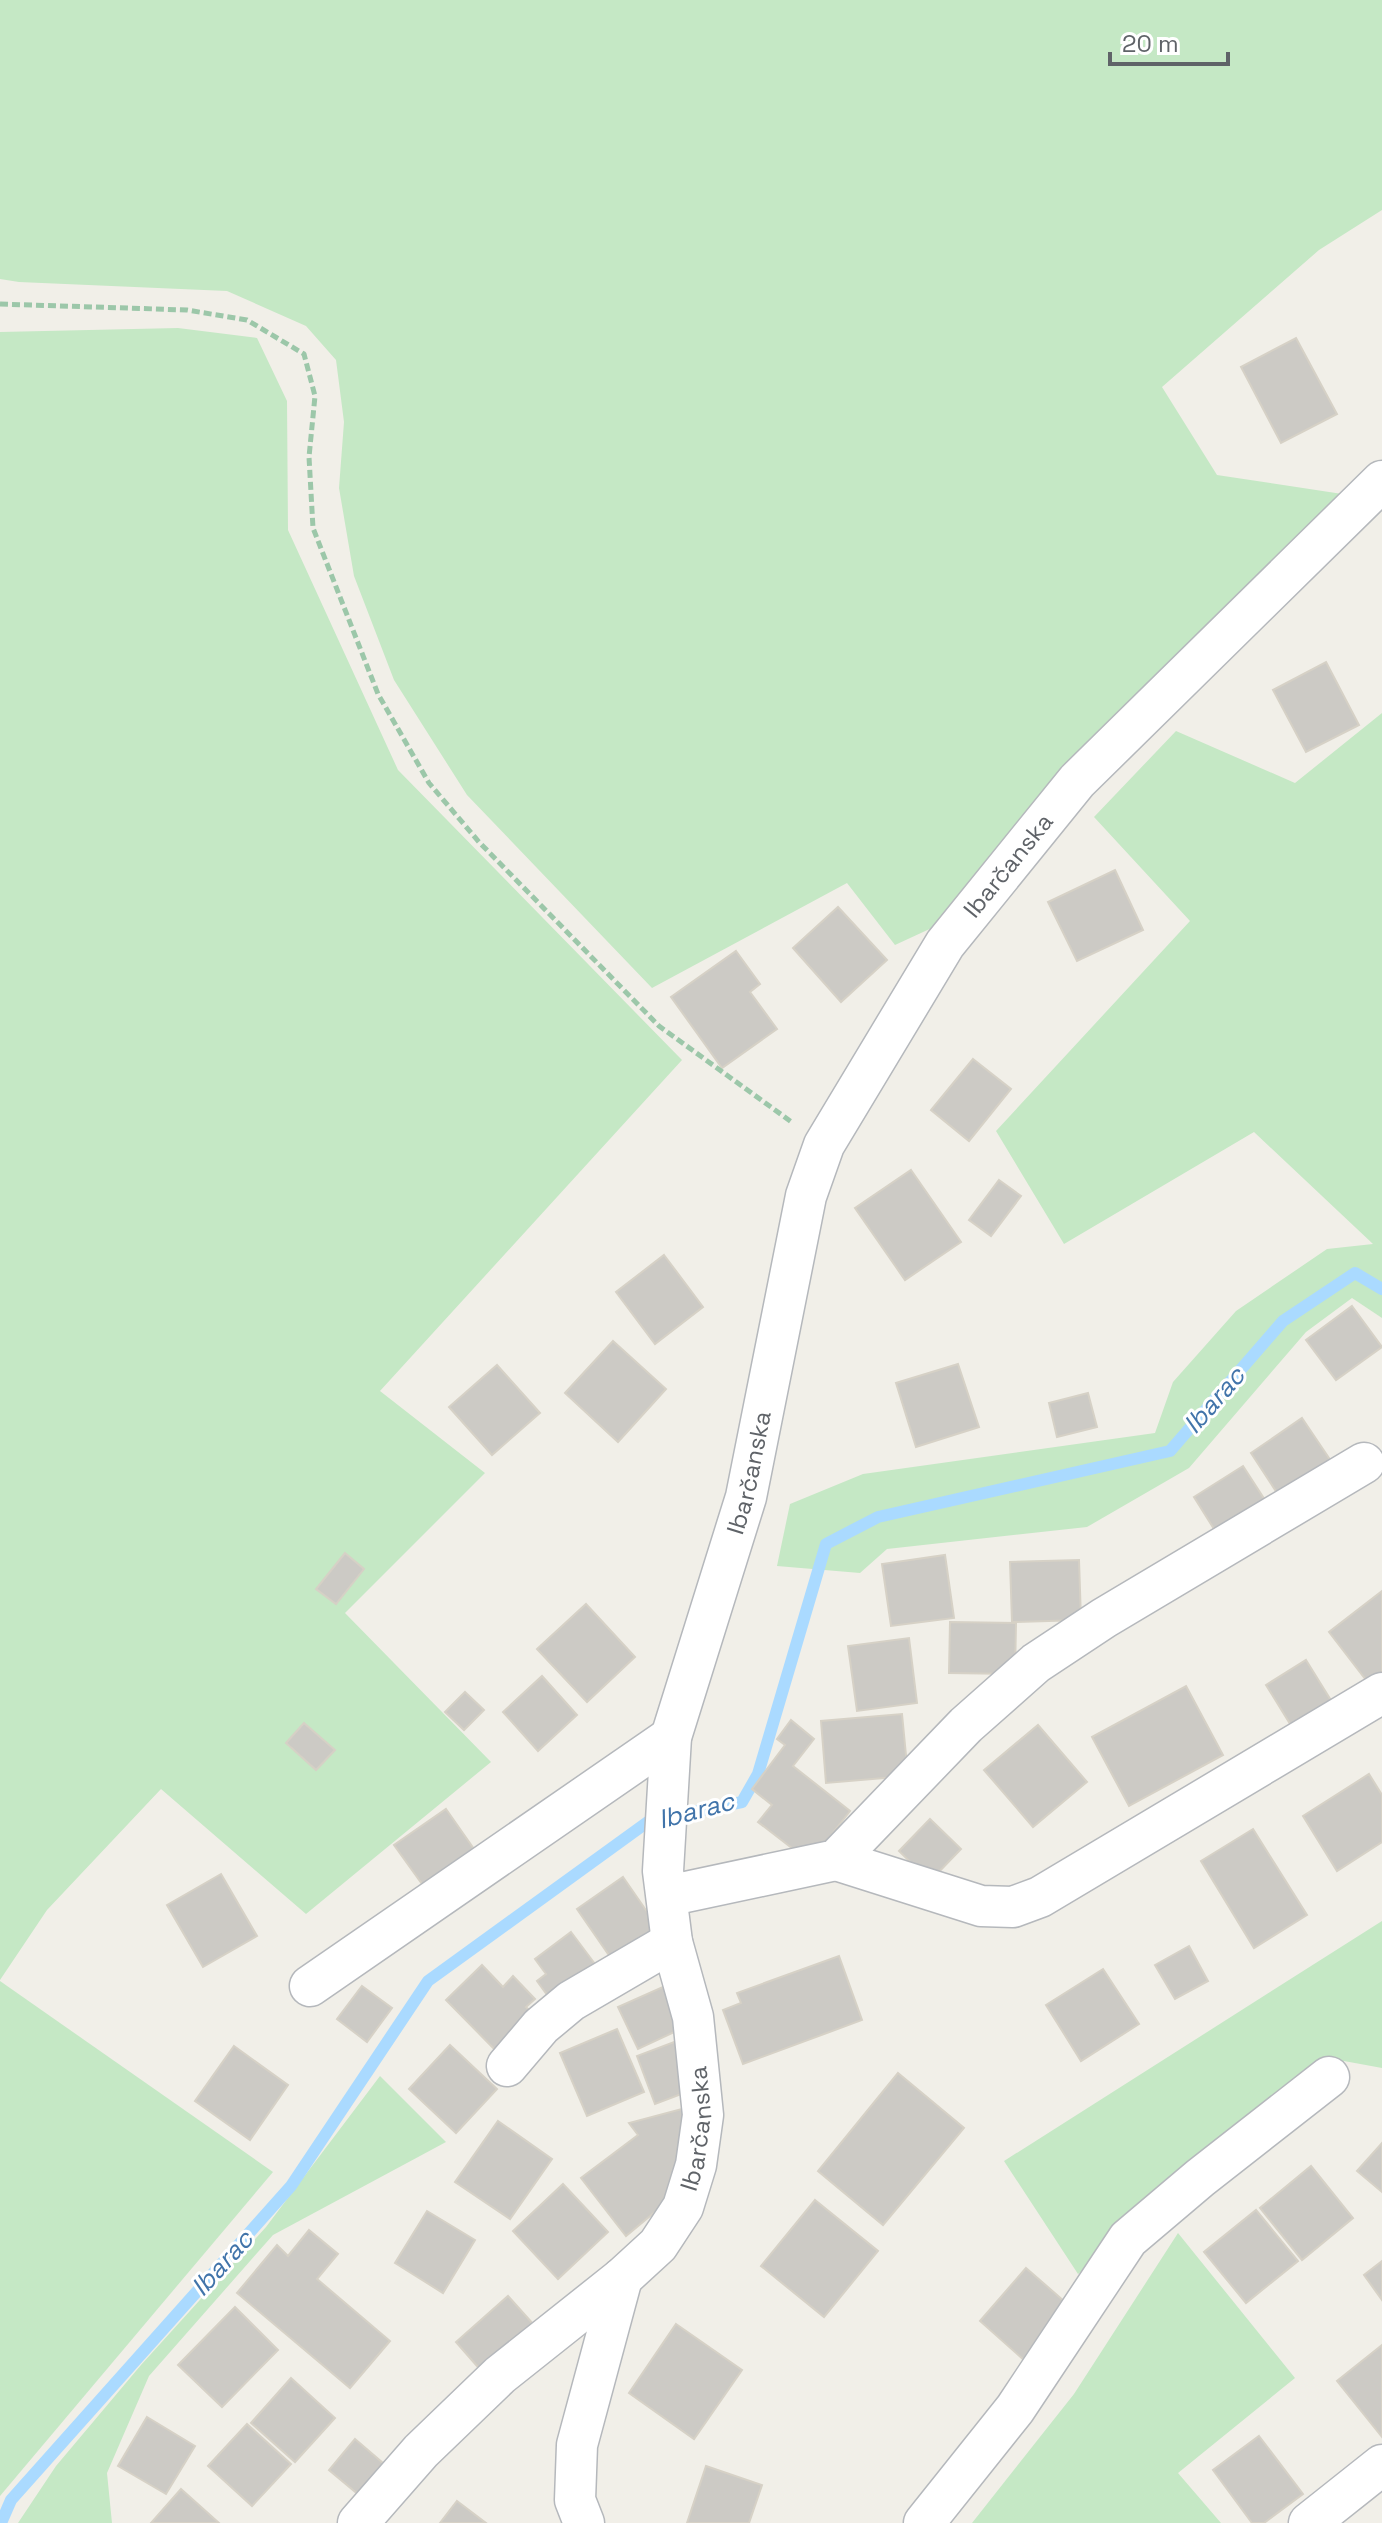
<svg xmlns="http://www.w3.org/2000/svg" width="1382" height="2523" viewBox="0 0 1382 2523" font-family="'Space Grotesk',sans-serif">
<rect width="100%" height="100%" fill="#f1efe8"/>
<!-- green -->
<g fill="#c5e8c5">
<path d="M0,0H1382V210L1319,250L1162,387L1217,475L1362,497L962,914L895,945L847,883L652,988L467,795L394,680L354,576L339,488L344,422L336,360L306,326L227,291L19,282L0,279Z"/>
<path d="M178,328L257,338L287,401L288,530L398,770L682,1060L380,1391L485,1473L345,1613L491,1762L306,1914L161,1789L47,1910L0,1980V332Z"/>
<path d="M1382,713V1318L1352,1298L1306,1332L1189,1468L1087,1527L887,1549L860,1573L777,1566L790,1504L863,1474L1155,1433L1173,1382L1236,1311L1327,1249L1373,1244L1254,1132L1064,1244L996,1131L1190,921L1094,817L1176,731L1295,783Z"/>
<path d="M1382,1921V2068L1344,2061L1078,2274L1004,2161Z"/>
<path d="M0,1981L273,2172L0,2496Z"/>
<path d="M380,2076L446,2142L273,2235L149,2376L107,2473L112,2523H18L56,2466L141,2365L266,2227Z"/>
<path d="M1178,2233L1295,2378L1178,2473L1221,2523H972L1074,2394Z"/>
</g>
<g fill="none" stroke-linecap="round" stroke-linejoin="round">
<!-- stream -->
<path stroke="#aadaff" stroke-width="12" d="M1,2523L11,2500L291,2186L428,1981L649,1821L742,1802L758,1774L826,1544L878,1517L1170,1451L1283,1321L1355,1273L1382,1289"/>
</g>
<!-- building -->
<g fill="#cccac5" stroke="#d6d1c6" stroke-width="2">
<path d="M1296,338L1337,414L1281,443L1241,367Z"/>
<path d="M1326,662L1359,725L1306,752L1273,690Z"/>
<path d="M1115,870L1143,930L1077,961L1048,902Z"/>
<path d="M838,907L887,960L841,1002L793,948Z"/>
<path d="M736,951L760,984L750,992L777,1029L722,1068L671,997Z"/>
<path d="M973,1059L1011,1089L969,1141L931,1110Z"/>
<path d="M911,1170L961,1242L905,1280L855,1208Z"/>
<path d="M999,1180L1021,1196L991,1236L969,1220Z"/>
<path d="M664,1255L703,1307L655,1344L616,1292Z"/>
<path d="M1352,1306L1382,1347L1336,1380L1306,1340Z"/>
<path d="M613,1341L666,1389L618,1442L565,1393Z"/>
<path d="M958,1364L979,1427L916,1447L896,1383Z"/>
<path d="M497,1365L540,1413L492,1455L449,1407Z"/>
<path d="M1088,1393L1097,1427L1057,1437L1049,1403Z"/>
<path d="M1302,1418L1335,1467L1283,1502L1251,1453Z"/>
<path d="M1243,1466L1274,1514L1224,1545L1194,1497Z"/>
<path d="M345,1553L364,1569L336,1604L316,1589Z"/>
<path d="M945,1555L954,1618L891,1626L882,1564Z"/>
<path d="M1079,1560L1081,1620L1012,1622L1010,1562Z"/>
<path d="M1382,1591V1682L1373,1689L1329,1632Z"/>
<path d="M586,1604L635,1657L587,1702L537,1649Z"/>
<path d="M950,1622L1016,1623L1015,1674L949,1673Z"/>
<path d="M909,1638L917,1703L857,1711L848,1646Z"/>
<path d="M1306,1660L1332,1702L1292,1727L1266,1685Z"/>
<path d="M542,1676L577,1715L538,1751L503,1712Z"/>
<path d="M1186,1686L1223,1755L1129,1806L1092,1737Z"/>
<path d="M465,1692L484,1710L464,1730L445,1712Z"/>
<path d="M902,1714L908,1776L826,1783L821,1721Z"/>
<path d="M791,1720L814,1739L793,1766L850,1811L810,1862L758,1822L772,1805L752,1789L785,1745L777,1739Z"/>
<path d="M304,1723L335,1750L316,1770L286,1743Z"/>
<path d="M1038,1725L1087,1782L1033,1827L984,1770Z"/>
<path d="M1369,1774L1382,1795V1842L1337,1871L1303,1816Z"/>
<path d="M446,1809L481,1859L430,1895L394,1845Z"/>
<path d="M930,1819L961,1849L930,1881L899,1851Z"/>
<path d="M1253,1829L1307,1915L1254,1948L1201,1861Z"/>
<path d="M221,1874L257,1936L203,1967L167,1905Z"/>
<path d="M623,1877L659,1929L613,1961L577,1909Z"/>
<path d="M571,1932L604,1976L558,2010L537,1981L546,1974L535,1959Z"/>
<path d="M1189,1946L1208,1981L1175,1999L1155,1965Z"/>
<path d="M839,1956L862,2020L743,2064L723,2010L741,2003L737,1993Z"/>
<path d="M482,1965L503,1987L513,1976L535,1999L526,2007L542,2023L504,2059L446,2000Z"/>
<path d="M1103,1969L1139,2024L1081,2061L1046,2005Z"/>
<path d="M362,1986L392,2008L367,2042L337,2019Z"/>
<path d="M665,1986L685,2027L638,2049L618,2007Z"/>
<path d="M617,2029L644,2092L587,2116L560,2053Z"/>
<path d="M682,2039L700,2087L655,2104L637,2056Z"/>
<path d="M450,2045L497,2089L456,2133L409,2089Z"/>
<path d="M234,2046L288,2085L250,2140L195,2101Z"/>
<path d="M898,2073L964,2128L883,2225L818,2171Z"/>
<path d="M693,2106L691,2182L626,2236L581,2178L638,2135L629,2123Z"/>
<path d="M498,2121L552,2159L510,2219L455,2182Z"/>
<path d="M1382,2143V2192L1357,2171Z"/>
<path d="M1311,2166L1353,2218L1302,2260L1260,2208Z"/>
<path d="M563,2184L608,2232L558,2279L513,2231Z"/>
<path d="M815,2200L878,2251L824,2317L761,2266Z"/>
<path d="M1256,2210L1298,2261L1246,2303L1204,2252Z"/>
<path d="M427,2211L475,2240L443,2293L395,2263Z"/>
<path d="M309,2230L338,2254L317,2279L390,2341L350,2388L237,2293L277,2245L288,2256Z"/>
<path d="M1382,2261V2300L1364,2275Z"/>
<path d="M1026,2268L1072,2308L1025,2361L980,2321Z"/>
<path d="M508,2296L543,2335L491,2382L456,2342Z"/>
<path d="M235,2307L278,2350L222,2407L178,2365Z"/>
<path d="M676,2324L742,2370L694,2439L629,2393Z"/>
<path d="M1382,2345V2437L1337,2381Z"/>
<path d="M291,2378L335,2418L295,2462L251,2423Z"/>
<path d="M147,2417L195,2446L166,2494L118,2466Z"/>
<path d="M247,2424L291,2464L252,2506L208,2466Z"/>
<path d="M1259,2436L1303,2494L1264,2523H1252L1213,2470Z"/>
<path d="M355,2439L384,2464L359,2495L329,2470Z"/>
<path d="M706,2466L762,2485L749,2523H687Z"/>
<path d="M181,2489L219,2523H151Z"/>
<path d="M457,2501L486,2523H440Z"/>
</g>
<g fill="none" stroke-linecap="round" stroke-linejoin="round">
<!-- minor casing -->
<g stroke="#b5b8bc" stroke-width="43">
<g id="minor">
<path d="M836,1860L981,1906L1013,1907L1040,1897L1382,1693"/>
<path d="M667,1896L836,1860L966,1725L1036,1663L1104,1618L1364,1463"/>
<path d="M310,1986L671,1737"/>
<path d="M507,2066L541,2026L571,2001L672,1942"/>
<path id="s1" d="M358,2523L421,2451L500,2375L622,2278L658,2245L683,2207L696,2165L703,2115L693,2017L672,1942L663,1871L671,1737L746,1497L806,1196L824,1145L945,944L1077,781L1382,481"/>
<path d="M584,2523L575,2500L577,2445L622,2278"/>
<path d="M924,2523L1015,2409L1128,2239L1200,2178L1329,2077"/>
<path d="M1309,2523L1382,2465"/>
</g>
</g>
<!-- path -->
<path stroke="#9cc7a9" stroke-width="5" stroke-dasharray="8 4" stroke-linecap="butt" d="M0,304L187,310L247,320L304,354L315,396L309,457L313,528L378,694L429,783L479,842L659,1026L793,1123"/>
<!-- minor -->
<use href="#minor" stroke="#fff" stroke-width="40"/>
</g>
<g text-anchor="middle" stroke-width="6" stroke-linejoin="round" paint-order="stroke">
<!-- street labels -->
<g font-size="24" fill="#5f6368" stroke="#fff">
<text dy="8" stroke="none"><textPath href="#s1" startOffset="1880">Ibarčanska</textPath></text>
<text dy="8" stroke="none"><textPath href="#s1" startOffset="1208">Ibarčanska</textPath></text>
<text dy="8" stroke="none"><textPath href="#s1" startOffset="536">Ibarčanska</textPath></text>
</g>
<!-- water labels -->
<g font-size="26" font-style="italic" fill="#4174aa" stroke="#fff">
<text transform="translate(1214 1400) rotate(-49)" y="9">Ibarac</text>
<text transform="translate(696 1810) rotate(-15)" y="9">Ibarac</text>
<text transform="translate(222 2263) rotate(-48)" y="9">Ibarac</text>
</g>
</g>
<!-- scale -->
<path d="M1110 52v12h118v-12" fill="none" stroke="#5f6368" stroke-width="4"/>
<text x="1122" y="52" font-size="24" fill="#5f6368" stroke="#ffffff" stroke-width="6" paint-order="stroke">20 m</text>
</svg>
